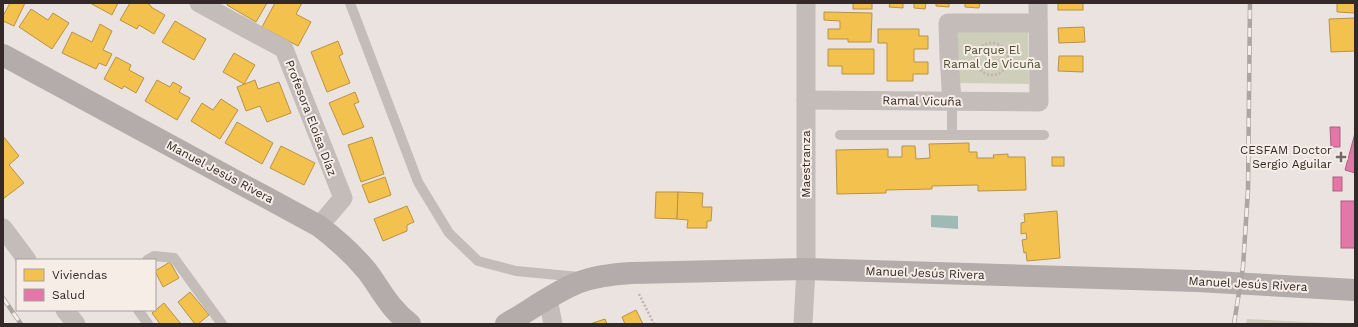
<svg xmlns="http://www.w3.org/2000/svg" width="1358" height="327" viewBox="0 0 1358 327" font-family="'Work Sans',sans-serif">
<rect width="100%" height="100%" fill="#eae3e0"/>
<!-- green -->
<g fill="#cecebb">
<path d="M958,29L1028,31L1029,84L956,83Z"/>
<path d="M1247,319L1349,324H1246Z"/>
</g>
<!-- water -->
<path fill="#9ebab5" d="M931,215L958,216V229L931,227Z"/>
<!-- homes -->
<g fill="#f2c14e" stroke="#b99343">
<path d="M10,3H25L14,26L3,21V16Z"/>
<path d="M90,3H118L112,15Z"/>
<path d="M130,3H147L151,6V7L165,15L154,34L139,25L137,29L120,20Z"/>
<path d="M228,3H267L256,22L227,5Z"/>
<path d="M275,3H302L296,14L311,22L298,46L262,27Z"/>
<rect x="853" y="3" width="19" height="6"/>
<path d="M890,3H903V8L889,7Z"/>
<path d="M914,3H926L925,9L914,8Z"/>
<path d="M936,3H949V7L936,6Z"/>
<path d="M965,3H980L979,8L965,7Z"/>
<rect x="1058" y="3" width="25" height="7"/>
<path d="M1337,3H1355V13L1337,12Z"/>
<path d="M31,9L48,20L53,13L69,23L52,49L19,27Z"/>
<path d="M824,12L872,13L871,42H848V39H828V29H840V21L824,20Z"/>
<path d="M1355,18V51L1331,52L1329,19Z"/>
<path d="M175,21L206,39L194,60L162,42Z"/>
<path d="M100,24L112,31L103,50L112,54L106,66L99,63L96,69L62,53L72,32L92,42Z"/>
<path d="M1084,27L1085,42L1059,43L1058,28Z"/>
<path d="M878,29H919V36H928V49H914V62H928V74H913V81H887V43H878Z"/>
<path d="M338,41L343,54L339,56L350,83L327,92L311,52Z"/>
<path d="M828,49H874V74H842V66H828Z"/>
<path d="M234,53L255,65L244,84L223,72Z"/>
<path d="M1059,56H1083V72L1058,71Z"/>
<path d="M116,57L131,65L129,70L144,78L136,93L124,86L122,89L104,79Z"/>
<path d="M157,80L170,87L173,82L182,87L179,92L190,98L177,120L145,101Z"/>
<path d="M255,80L258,89L279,82L291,113L267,122L260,106L246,111L237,87Z"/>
<path d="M355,92L359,102L354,104L364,127L343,135L329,103Z"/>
<path d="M221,99L238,110L220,139L191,121L202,103L213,110Z"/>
<path d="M237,122L273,143L262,164L225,143Z"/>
<path d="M3,136L19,156L9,165L24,183L3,199Z"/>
<path d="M372,137L384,174L361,182L348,145Z"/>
<path d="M969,143V152H977V158H994L993,155L1008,154V157H1025L1026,190L978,191V185L932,186V189L886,190V193L837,194L836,150L888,149V157H902V146H915L916,159L930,158L929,144Z"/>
<path d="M281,146L315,163L304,185L270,168Z"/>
<rect x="1052" y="157" width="12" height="9"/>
<path d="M385,177L391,195L369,203L362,185Z"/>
<path d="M656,192H678L677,219L655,218Z"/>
<path d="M678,192L703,193L702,207H712L711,221H707V228H687L688,220L677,219Z"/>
<path d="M407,206L414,222L407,225V231L383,241L374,219Z"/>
<path d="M1057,211L1060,258L1027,261L1026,252L1024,253L1022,240L1027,239L1026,233L1021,234V223L1025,222L1024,214Z"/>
<path d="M170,262L179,278L163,287L155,271Z"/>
<path d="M190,292L209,315L198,324H195L178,302Z"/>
<path d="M164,303L181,324H160L152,313Z"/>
<path d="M636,310L643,324H625L622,317Z"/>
<path d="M605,319L607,324H590Z"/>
</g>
<!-- health -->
<g fill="#e377a8" stroke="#ae6082">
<path d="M1330,127H1340V147H1331Z"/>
<path d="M1355,133V173L1345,170Z"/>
<rect x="1333" y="177" width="9" height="14"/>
<rect x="1341" y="201" width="14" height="47"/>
</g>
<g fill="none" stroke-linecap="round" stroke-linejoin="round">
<!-- path -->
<g stroke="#bcb4b1" stroke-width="2.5" stroke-dasharray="2 2" stroke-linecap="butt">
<circle cx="992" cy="59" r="16"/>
<path d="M1006,52L1019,54"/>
<path d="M639,294L654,324"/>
</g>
<!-- service -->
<g stroke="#c3bcb9" stroke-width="10">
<path d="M350,3L418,182L449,233L478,261L516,271L579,277"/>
<path d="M840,135H1044"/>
<path d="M952,135V101"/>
<path d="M147,260L154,256L174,258L222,324"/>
<path d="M138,310L148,324"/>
</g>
<!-- minor -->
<g stroke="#c3bcb9" stroke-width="19">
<path d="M199,3L284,49L343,198L319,226"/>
<path d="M806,100L1039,102L1038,3"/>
<path d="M952,101L949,57L948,23H1038"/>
<path d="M3,228L27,260"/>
<path d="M548,299L553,324"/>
<path d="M65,310L76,324"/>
<path d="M803,324L806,269V3"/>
</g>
<!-- secondary -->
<g stroke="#b4acaa" stroke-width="22">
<path d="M3,55L319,226C336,239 353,254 367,271C382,291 389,308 410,324"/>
<path d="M506,324C529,311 553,293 577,283C595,276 613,274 632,273L806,269L1197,281L1355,290"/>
</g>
<!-- rail casing -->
<g stroke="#aba5a3" stroke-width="4.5">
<g id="rail">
<path d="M3,298L21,324"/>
<path d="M1234,324L1243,267L1248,190L1250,3"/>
</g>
</g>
<!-- rail -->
<use href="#rail" stroke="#f7ede7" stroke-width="3" stroke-dasharray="9" stroke-linecap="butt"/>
</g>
<!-- markers -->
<path fill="#736a68" stroke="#f7ede7" stroke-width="1.5" d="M1339 151h4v4h4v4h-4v4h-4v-4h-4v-4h4z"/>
<g text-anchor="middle" stroke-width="4" stroke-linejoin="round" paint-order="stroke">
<!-- park labels -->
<g font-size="12" fill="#494e2f" stroke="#f7ede7">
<text x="992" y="54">Parque El<tspan x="992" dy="14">Ramal de Vicuña</tspan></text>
</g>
<!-- street labels -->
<g font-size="12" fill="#332928" stroke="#f7ede7">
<text transform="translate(922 101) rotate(1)" y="4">Ramal Vicuña</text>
<text transform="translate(311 118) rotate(69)" y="4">Profesora Eloísa Díaz</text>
<text transform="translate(806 164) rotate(-90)" y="4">Maestranza</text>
<text transform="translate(220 172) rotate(28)" y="4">Manuel Jesús Rivera</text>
<text transform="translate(925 273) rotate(2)" y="4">Manuel Jesús Rivera</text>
<text transform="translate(1248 284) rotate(3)" y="4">Manuel Jesús Rivera</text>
</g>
<!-- poi labels -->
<g font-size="12" fill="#332928" stroke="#f7ede7" text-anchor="end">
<text x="1332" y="154">CESFAM Doctor<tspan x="1332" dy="14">Sergio Aguilar</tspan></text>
</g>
</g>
<!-- border -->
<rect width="1358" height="327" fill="none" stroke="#332928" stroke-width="8"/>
<!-- legend -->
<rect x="16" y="259" width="140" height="52" fill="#f7ede7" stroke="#a99f9b"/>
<rect x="24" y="269" width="20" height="12" fill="#f2c14e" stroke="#a99f9b"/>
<text x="52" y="279" font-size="12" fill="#332928">Viviendas</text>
<rect x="24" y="289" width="20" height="12" fill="#e377a8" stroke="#a99f9b"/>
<text x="52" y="299" font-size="12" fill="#332928">Salud</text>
</svg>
